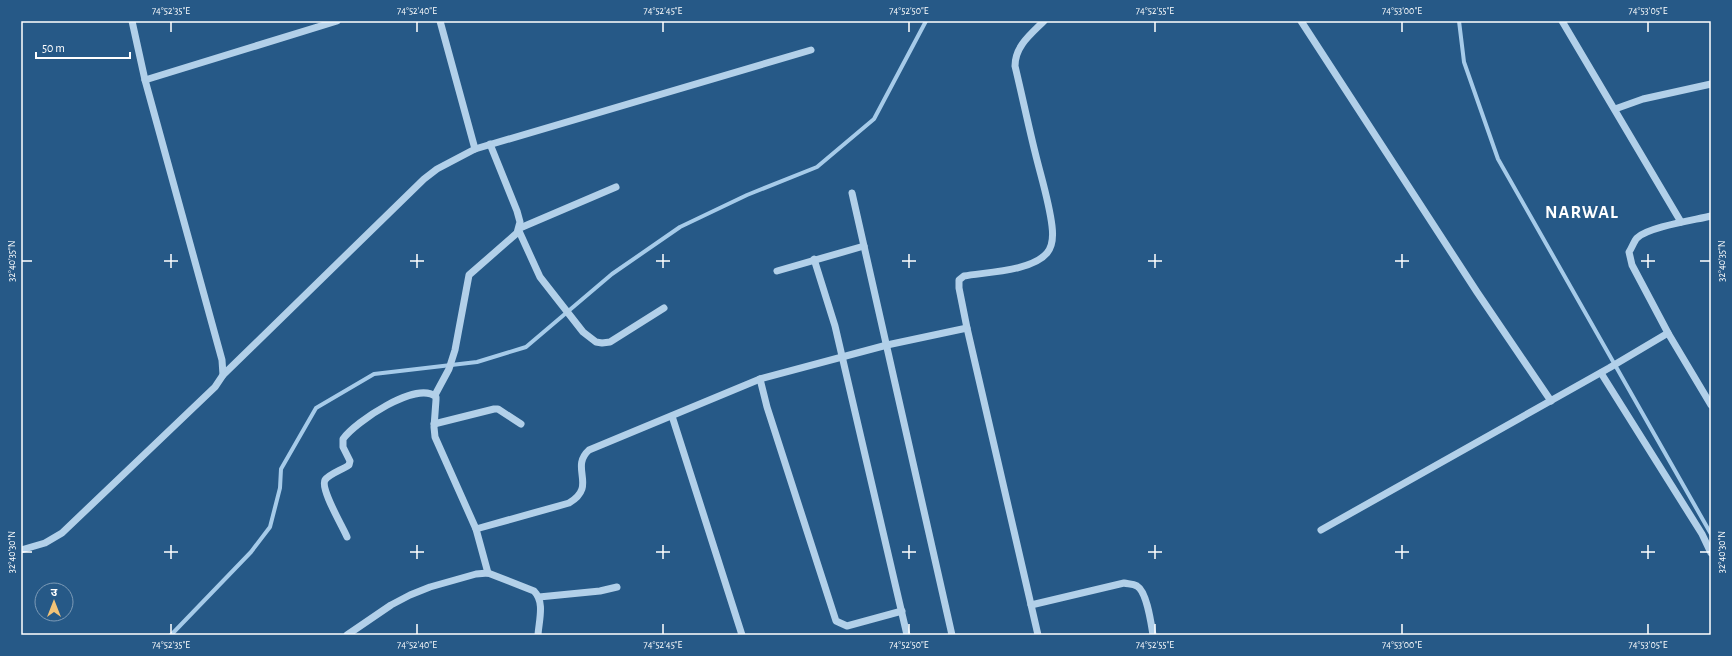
<svg xmlns="http://www.w3.org/2000/svg" width="1732" height="656" viewBox="0 0 1732 656" font-family="'Alegreya Sans','Noto Sans Devanagari',sans-serif">
<rect width="100%" height="100%" fill="#265987"/>
<g fill="none" stroke-linecap="round" stroke-linejoin="round">
<!-- stream -->
<g stroke="#a6cbe9" stroke-width="4">
<path d="M1459,21L1464,62L1498,159L1711,534"/>
<path d="M171,635L251,552L270,527L280,488L281,469L316,408L374,374L477,362L526,347L612,274L680,227L747,195L817,167L874,119L926,21"/>
</g>
<!-- minor -->
<g stroke="#b2d0e9" stroke-width="7">
<path d="M440,21L475,149"/>
<path d="M1301,21L1477,292L1551,401"/>
<path d="M1562,21L1681,222"/>
<path d="M145,80L337,21"/>
<path d="M1615,109L1643,99L1711,84"/>
<path d="M852,193L952,635"/>
<path d="M1711,216C1695,220 1648,227 1637,238C1634,241 1632,248 1629,252L1632,265L1668,333L1711,405"/>
<path d="M520,228L616,187"/>
<path d="M519,231L540,277L583,332L596,342L602,343L610,342L664,308"/>
<path d="M814,259L835,326L907,635"/>
<path d="M777,271L864,246"/>
<path d="M1601,373L1702,534L1711,553"/>
<path d="M223,375L424,179L437,169L475,149L811,50"/>
<path d="M760,379L767,407L836,621L847,626L902,611"/>
<path d="M435,395L449,369L455,350L469,275L517,233L520,222L517,211L490,144"/>
<path d="M672,416L742,635"/>
<path d="M434,424L494,409H498L521,424"/>
<path d="M476,529L569,503C598,486 569,468 589,450L760,379L887,345L967,328"/>
<path d="M1321,530L1609,368L1668,333"/>
<path d="M347,537C343,527 320,489 325,480C329,474 342,470 349,465L350,461L343,447V439C355,422 417,380 436,397V400L434,427L435,437L476,529L488,573"/>
<path d="M21,550L45,543L62,533L215,387L223,375L222,360L145,80L132,21"/>
<path d="M539,597L600,591L617,587"/>
<path d="M1031,605L1124,583C1128,584 1133,584 1137,586C1147,592 1151,623 1153,635"/>
<path d="M347,635L391,605L410,595L430,587L476,574L488,573L534,591C545,602 539,620 538,635"/>
<path d="M1038,635L967,328L959,288V280L964,276C987,272 1032,271 1047,253C1053,246 1053,234 1052,226C1049,201 1041,177 1035,152C1028,124 1022,95 1015,66C1015,46 1031,34 1044,21"/>
</g>
</g>
<!-- ticks -->
<path fill="none" stroke="#fff" stroke-width="1.5" d="M171,22V32M417,22V32M663,22V32M909,22V32M1155,22V32M1402,22V32M1648,22V32M171,254V268M417,254V268M663,254V268M909,254V268M1155,254V268M1402,254V268M1648,254V268M22,261H32M164,261H178M410,261H424M656,261H670M902,261H916M1148,261H1162M1395,261H1409M1641,261H1655M1700,261H1710M171,545V559M417,545V559M663,545V559M909,545V559M1155,545V559M1402,545V559M1648,545V559M22,552H32M164,552H178M410,552H424M656,552H670M902,552H916M1148,552H1162M1395,552H1409M1641,552H1655M1700,552H1710M171,624V634M417,624V634M663,624V634M909,624V634M1155,624V634M1402,624V634M1648,624V634"/>
<g text-anchor="middle" stroke-width="3" stroke-linejoin="round" paint-order="stroke">
<!-- district labels -->
<g font-size="18" font-weight="bold" letter-spacing="1" fill="#fff" stroke="#265987">
<text x="1582" y="218">NARWAL</text>
</g>
</g>
<!-- border -->
<rect width="1732" height="656" fill="none" stroke="#265987" stroke-width="44"/>
<!-- north arrow -->
<g transform="translate(54 602)"><circle r="19" fill="#265987" stroke="#7d9bb7"/>
<path d="M0-3L7 15L0 10L-7 15Z" fill="#f2c377"/>
<text y="-6" font-size="11" font-weight="bold" text-anchor="middle" fill="#ffffff">उ</text>
</g>
<!-- scale -->
<path d="M36 52v6h94v-6" fill="none" stroke="#ffffff" stroke-width="2"/>
<text x="42" y="52" font-size="12" fill="#ffffff" stroke="#265987" stroke-width="3" paint-order="stroke">50 m</text>
<rect x="22" y="22" width="1688" height="612" fill="none" stroke="#fff" stroke-width="1.5"/>
<g font-size="10" text-anchor="middle" fill="#fff">
<text x="171" y="14">74°52'35"E</text>
<text x="417" y="14">74°52'40"E</text>
<text x="663" y="14">74°52'45"E</text>
<text x="909" y="14">74°52'50"E</text>
<text x="1155" y="14">74°52'55"E</text>
<text x="1402" y="14">74°53'00"E</text>
<text x="1648" y="14">74°53'05"E</text>
<text transform="translate(11 261) rotate(-90)" y="4">32°40'35"N</text>
<text transform="translate(1721 261) rotate(-90)" y="4">32°40'35"N</text>
<text transform="translate(11 552) rotate(-90)" y="4">32°40'30"N</text>
<text transform="translate(1721 552) rotate(-90)" y="4">32°40'30"N</text>
<text x="171" y="648">74°52'35"E</text>
<text x="417" y="648">74°52'40"E</text>
<text x="663" y="648">74°52'45"E</text>
<text x="909" y="648">74°52'50"E</text>
<text x="1155" y="648">74°52'55"E</text>
<text x="1402" y="648">74°53'00"E</text>
<text x="1648" y="648">74°53'05"E</text>
</g>
</svg>
